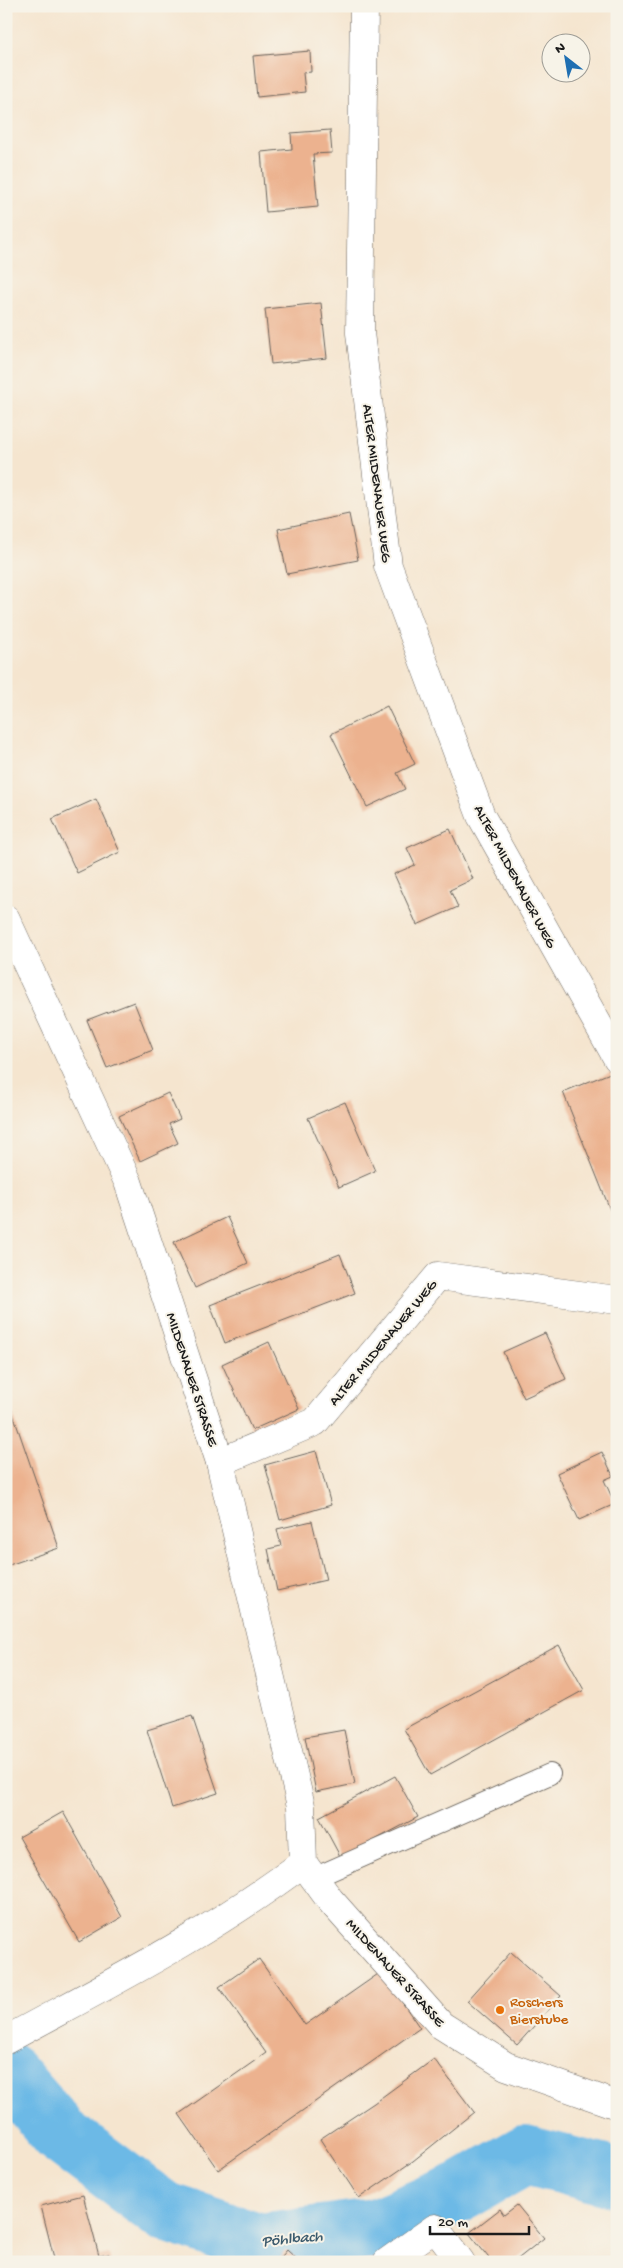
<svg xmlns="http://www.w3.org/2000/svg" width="623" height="2268" viewBox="0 0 623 2268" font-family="'Gochi Hand',sans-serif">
<rect width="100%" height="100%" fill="#f7f3e8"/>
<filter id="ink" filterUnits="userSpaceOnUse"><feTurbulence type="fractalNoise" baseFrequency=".02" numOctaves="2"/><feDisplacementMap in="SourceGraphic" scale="10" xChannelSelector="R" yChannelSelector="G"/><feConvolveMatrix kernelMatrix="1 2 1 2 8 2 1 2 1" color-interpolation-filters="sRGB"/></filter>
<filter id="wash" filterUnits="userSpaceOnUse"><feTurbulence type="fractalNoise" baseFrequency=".0096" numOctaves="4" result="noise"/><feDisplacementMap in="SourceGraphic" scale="20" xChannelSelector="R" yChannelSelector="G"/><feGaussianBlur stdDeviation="1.12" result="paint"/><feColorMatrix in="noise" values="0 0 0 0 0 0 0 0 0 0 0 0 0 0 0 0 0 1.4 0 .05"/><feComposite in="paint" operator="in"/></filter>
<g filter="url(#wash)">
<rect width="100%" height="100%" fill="#f5e5cf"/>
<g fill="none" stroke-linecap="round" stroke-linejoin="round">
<!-- river -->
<path stroke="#6cb9e6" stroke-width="60" d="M6,2071L60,2134L163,2211L260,2243L375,2228L462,2191L525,2155L617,2178"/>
</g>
<g id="blocks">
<!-- building -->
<g fill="#ecb28f">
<path d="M310,51L311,72L303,73L305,92L257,97L253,56Z"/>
<path d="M330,130L332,153L313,154L318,207L266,212L261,152L292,149L291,133Z"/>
<path d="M321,303L327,358L271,364L265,309Z"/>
<path d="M349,514L358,560L287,574L278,529Z"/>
<path d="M387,706L415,764L397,773L405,789L367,807L331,734Z"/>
<path d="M96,799L120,852L77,873L52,819Z"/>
<path d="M450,829L473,879L450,890L458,907L417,925L394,874L415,865L407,848Z"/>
<path d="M134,1002L153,1050L107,1068L87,1020Z"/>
<path d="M615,1071L617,1074V1227L563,1092Z"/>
<path d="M168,1093L180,1119L169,1124L178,1143L140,1161L119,1116Z"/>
<path d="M345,1102L375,1171L339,1187L308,1118Z"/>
<path d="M227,1217L248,1263L195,1288L174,1242Z"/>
<path d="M340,1254L355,1293L225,1343L210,1305Z"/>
<path d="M545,1333L566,1379L524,1398L503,1352Z"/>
<path d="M269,1342L299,1409L252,1430L222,1364Z"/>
<path d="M6,1394L59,1548L6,1566Z"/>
<path d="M316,1451L331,1505L280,1520L265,1465Z"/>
<path d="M602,1452L613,1476L604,1480L615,1504L579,1520L557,1473Z"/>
<path d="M312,1521L326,1580L277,1591L268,1549L281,1546L277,1529Z"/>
<path d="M559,1645L584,1690L430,1775L404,1729Z"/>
<path d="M192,1716L218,1793L172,1808L147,1730Z"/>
<path d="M344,1730L355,1784L316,1792L305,1737Z"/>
<path d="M395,1776L418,1817L341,1858L319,1817Z"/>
<path d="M63,1812L122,1917L79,1942L19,1837Z"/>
<path d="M511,1952L561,1996L517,2045L467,2001Z"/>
<path d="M259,1959L305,2025L381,1972L420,2028L218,2170L179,2114L266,2053L219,1987Z"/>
<path d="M434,2059L474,2112L413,2161L359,2198L320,2139L374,2103Z"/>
<path d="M83,2195L99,2256L109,2254L111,2262H55L41,2206Z"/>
<path d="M517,2205L544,2238L514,2262H492L469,2233L500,2209L504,2215Z"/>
<path d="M287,2250L300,2262H277Z"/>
</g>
</g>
</g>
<g filter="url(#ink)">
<use href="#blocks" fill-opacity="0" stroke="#68625b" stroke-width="1"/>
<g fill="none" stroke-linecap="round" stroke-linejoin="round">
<!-- service casing -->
<g stroke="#68625b" stroke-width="22">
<path id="service" d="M314,1878L550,1774"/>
</g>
<!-- minor casing -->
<g stroke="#68625b" stroke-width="29">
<g id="minor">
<path d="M364,6L360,333L388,566L481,816L617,1058"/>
<path d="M6,919L128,1182L220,1462L301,1806L303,1863L330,1900L441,2025L506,2066L617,2105"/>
<path d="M220,1462L315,1422L438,1276L617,1300"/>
<path d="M6,2040C107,1985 211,1933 303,1863"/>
<path d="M387,2262L435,2228L461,2262"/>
</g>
</g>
<!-- service -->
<use href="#service" stroke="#fff" stroke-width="20"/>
<!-- minor -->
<use href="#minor" stroke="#fff" stroke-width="28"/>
</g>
</g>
<!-- markers -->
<circle fill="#e8710a" stroke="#f7f3e8" stroke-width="2" cx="500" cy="2010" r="5"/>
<g text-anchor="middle" stroke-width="4" stroke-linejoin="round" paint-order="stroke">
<!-- street labels -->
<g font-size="15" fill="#1c1c1c" stroke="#f7f3e8">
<text transform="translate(378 483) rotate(83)" y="5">ALTER MILDENAUER WEG</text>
<text transform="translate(516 876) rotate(62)" y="5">ALTER MILDENAUER WEG</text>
<text transform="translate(382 1342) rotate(-50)" y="5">ALTER MILDENAUER WEG</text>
<text transform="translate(193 1379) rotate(72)" y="5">MILDENAUER STRASSE</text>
<text transform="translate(396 1972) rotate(48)" y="5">MILDENAUER STRASSE</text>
</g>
<!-- food labels -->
<g font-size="15" fill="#c56008" stroke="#f7f3e8" text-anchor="start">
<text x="510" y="2006">Roschers<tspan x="510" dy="17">Bierstube</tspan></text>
</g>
<!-- water labels -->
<g font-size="16" font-style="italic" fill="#3c5b6d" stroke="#f7f3e8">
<text transform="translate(292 2237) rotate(-5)" y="6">Pöhlbach</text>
</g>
</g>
<!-- margin -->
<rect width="623" height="2268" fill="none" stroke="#f7f3e8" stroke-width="25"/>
<!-- north arrow -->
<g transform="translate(566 58) rotate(329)"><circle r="24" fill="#f7f3e8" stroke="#9f9d96"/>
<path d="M0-4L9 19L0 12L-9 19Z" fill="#1f6fb2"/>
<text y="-8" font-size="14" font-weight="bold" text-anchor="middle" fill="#1c1c1c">N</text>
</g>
<!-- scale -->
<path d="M430 2226v8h99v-8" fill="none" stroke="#1c1c1c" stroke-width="2.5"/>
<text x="438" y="2226" font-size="15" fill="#1c1c1c" stroke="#f7f3e8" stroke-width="4" paint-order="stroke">20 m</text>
</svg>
